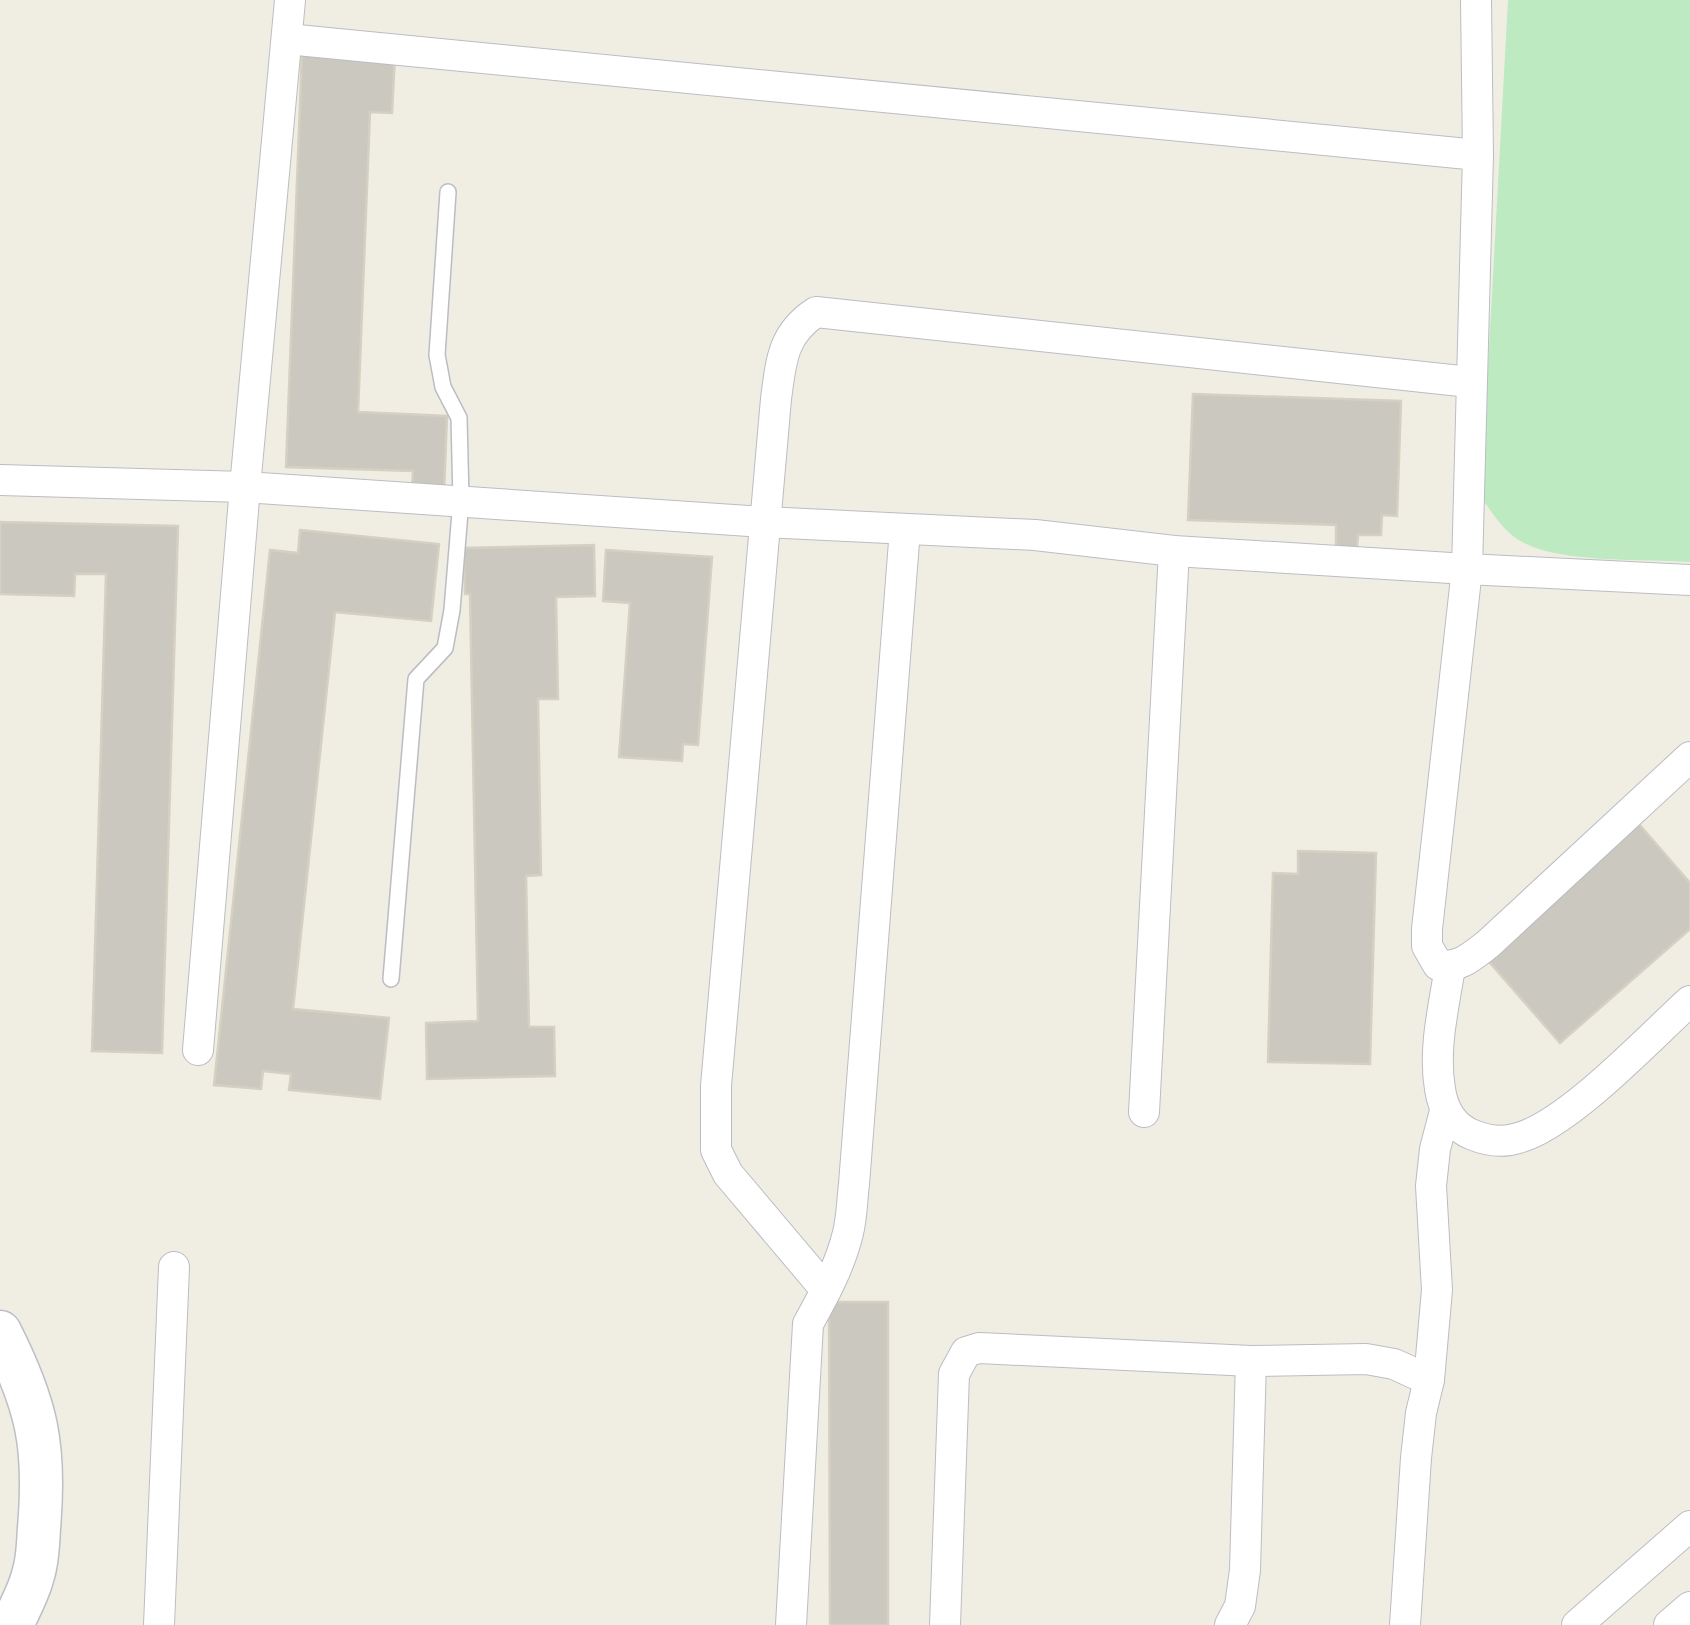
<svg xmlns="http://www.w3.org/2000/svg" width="1690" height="1625" viewBox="0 0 1690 1625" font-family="Arial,sans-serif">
<rect width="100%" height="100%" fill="#f0eee3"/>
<!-- green -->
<path fill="#bdeac1" d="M1508,0H1690V562C1644,559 1563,563 1524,543C1505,534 1493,514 1481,497Z"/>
<!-- building -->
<g fill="#cbc8c0" stroke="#d5d0c1" stroke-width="2.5">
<path d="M302,52L395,55L392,113L370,112L358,412L447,416L444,492L412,491L413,471L286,467Z"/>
<path d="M1193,394L1401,401L1397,516L1382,515L1381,535H1358L1357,548L1336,547V525L1188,520Z"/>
<path d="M0,522L178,526L162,1053L92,1051L106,574H75L74,596L0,594Z"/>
<path d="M300,530L439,544L431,621L335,612L293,1009L389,1018L380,1099L289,1090L291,1074L263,1071L261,1089L214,1085L270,550L298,553Z"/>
<path d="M594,545L595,596L556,597L558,699H538L541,875L526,876L529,1027H554L555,1076L427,1079L426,1023L478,1021L470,594H465L464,548Z"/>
<path d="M606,550L712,557L698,745L683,744L682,761L619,757L630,603L603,601Z"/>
<path d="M1638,823L1690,883V929L1560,1043L1485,957Z"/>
<path d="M1298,851L1376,853L1370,1064L1268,1062L1273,873L1298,874Z"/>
<path d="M829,1302H888V1625H830Z"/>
</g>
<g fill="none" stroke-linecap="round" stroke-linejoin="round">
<!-- lane casing -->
<g stroke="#bbbdc4" stroke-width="18">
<path id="lane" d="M391,979L416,679L445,648L452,610L461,500L459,418L443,387L437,355L448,192"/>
</g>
<!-- street casing -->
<g stroke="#bbbdc4" stroke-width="32">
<g id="street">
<path d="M1476,0L1478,155L1467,569L1427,929V946L1438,965C1459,969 1472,956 1488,944L1690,757"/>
<path d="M287,39L1478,155"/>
<path d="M0,480L245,487L764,522L1035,535L1174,551L1467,569L1690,580"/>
<path d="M1450,967C1444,1006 1433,1049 1440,1089C1443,1110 1453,1127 1473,1135C1488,1141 1503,1143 1518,1138C1568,1125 1649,1038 1690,1001"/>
<path d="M198,1050L245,487L290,0"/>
<path d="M1144,1112L1174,551"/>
<path d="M826,1290L728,1174L716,1150V1086L776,399C781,362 782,334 816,312L1470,382"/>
<path d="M159,1625L174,1267"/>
<path d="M791,1625L808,1324C824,1295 840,1266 848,1233C852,1217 852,1200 854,1184L905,529"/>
<path d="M945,1625L954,1374L966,1352L979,1348L1251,1361L1366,1359L1394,1364L1429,1380"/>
<path d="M1230,1625L1240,1606L1245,1570L1251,1361"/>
<path d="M1405,1625L1416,1458L1421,1413L1429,1380L1437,1290L1431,1186L1435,1149L1445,1111"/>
<path d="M1577,1625L1690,1526"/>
<path d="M1669,1625L1690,1607"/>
</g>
</g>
<!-- secondary casing -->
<g stroke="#bcbfc6" stroke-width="45">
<path id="secondary" d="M0,1332C37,1405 46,1446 39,1528C38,1543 38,1560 33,1575C29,1592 19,1609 12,1625"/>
</g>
<!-- lane -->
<use href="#lane" stroke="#fff" stroke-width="15"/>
<!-- street -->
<use href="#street" stroke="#fff" stroke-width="30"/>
<!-- secondary -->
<use href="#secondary" stroke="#fff" stroke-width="42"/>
</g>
</svg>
